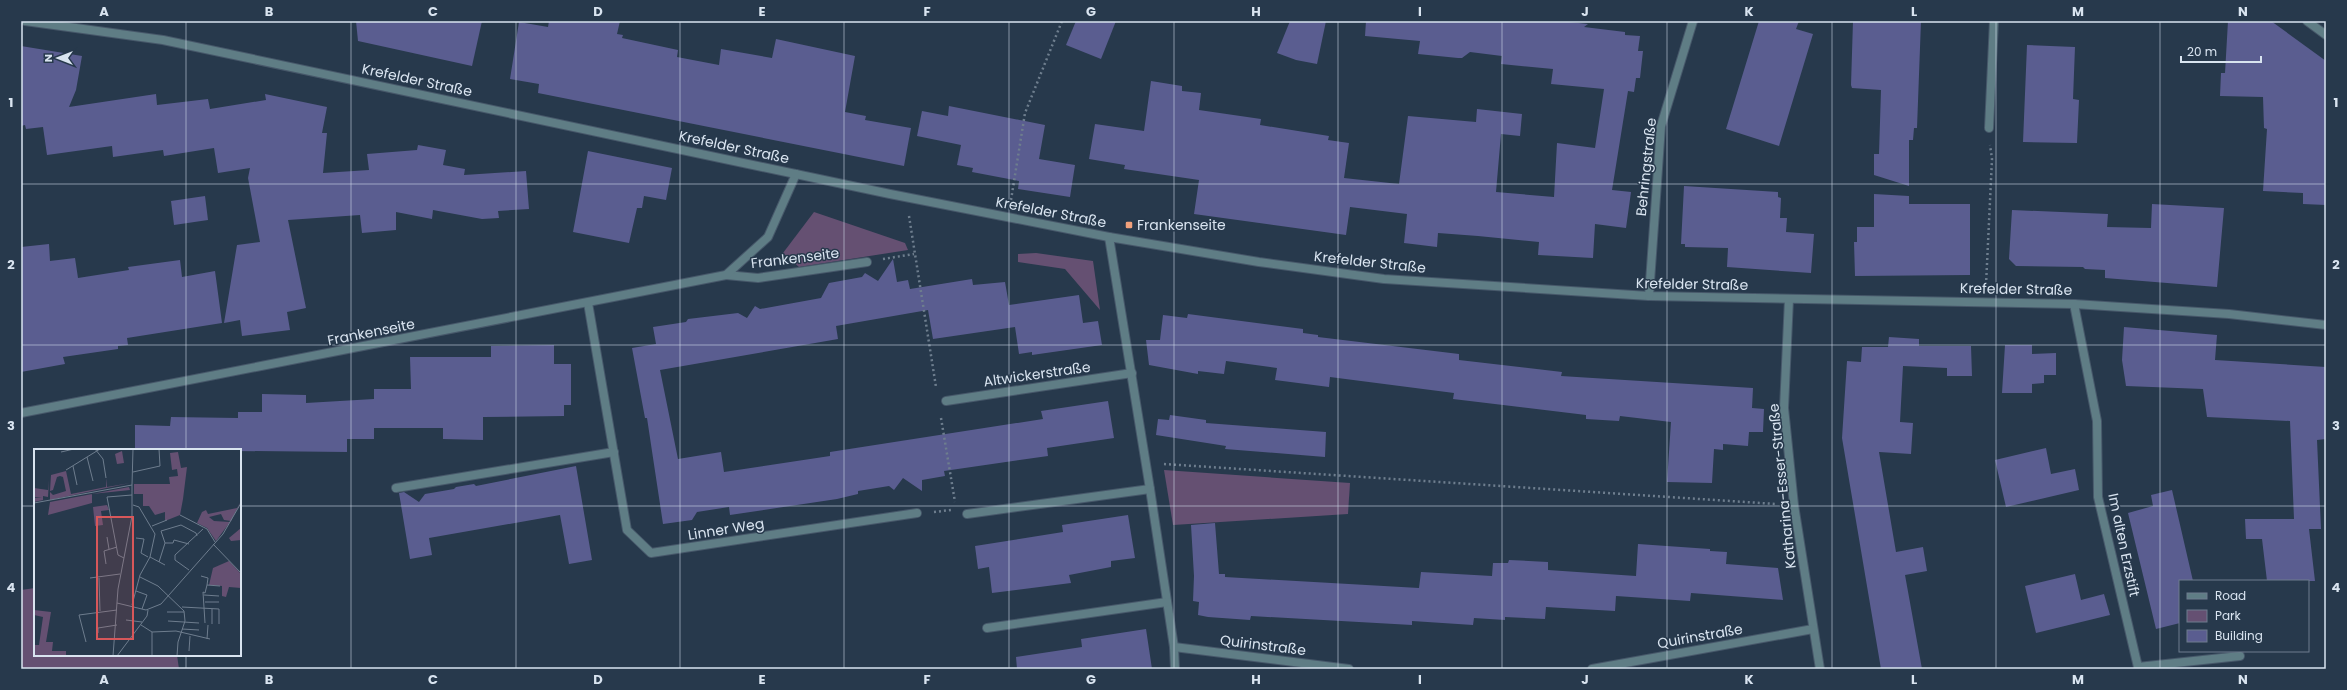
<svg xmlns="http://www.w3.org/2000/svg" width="2347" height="690" viewBox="0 0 2347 690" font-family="Poppins,sans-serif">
<rect width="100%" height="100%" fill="#27394c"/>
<!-- green -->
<g fill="#655072">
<path d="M814,212L905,243L908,250L799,267L783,253Z"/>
<path d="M1036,253L1093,261L1100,310L1065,269L1018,262V254Z"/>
<path d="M1164,470L1350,483L1348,514L1173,525Z"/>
<path d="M35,588V655H177L179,669H21V590Z"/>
</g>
<!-- building -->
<g fill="#5a5d90">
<path d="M356,21H482L472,66L358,41Z"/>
<path d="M549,21H620L617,34L623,35L622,38L678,50L677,57L719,65L721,49L772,58L776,39L855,56L845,112L866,116L865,120L911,128L904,166L538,93L539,84L510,79L519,22L548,27Z"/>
<path d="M1076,21H1116L1101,59L1066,45Z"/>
<path d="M1290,21H1326L1317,64L1296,60L1277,53Z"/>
<path d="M1366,21H1560L1588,24L1584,27L1625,32V35L1640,36L1638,51H1643L1640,78H1636L1634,92L1628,91L1612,190L1631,192L1626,228L1595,224L1593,258L1538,255L1539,242L1478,236L1438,233L1437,247L1404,243L1407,214L1350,207L1346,235L1194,214L1199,180L1124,169L1125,165L1089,159L1095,124L1144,131L1151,81L1182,86V91L1201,93L1199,110L1261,119L1260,125L1329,136L1328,140L1349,143L1344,178L1399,184L1408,116L1476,122L1477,109L1522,114L1520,136L1501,134L1496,192L1554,197L1557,143L1595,148L1604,89L1551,84L1553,69L1501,64L1502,56L1470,52L1462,58H1458L1418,54L1420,41L1365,36Z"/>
<path d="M1759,21H1799L1796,29L1813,34L1779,146L1726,129Z"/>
<path d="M1853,21H1921L1917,128H1914L1913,140H1909V186L1874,175V154H1879L1881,90L1852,88L1851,85Z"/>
<path d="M2228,21H2271L2326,61V205L2303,204V193L2263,191L2267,129L2264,128L2263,97L2220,96L2221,73H2225Z"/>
<path d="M2027,45L2075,47L2073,99L2079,100L2077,143L2023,142Z"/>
<path d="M21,46L82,56L76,90L69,107L156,94L157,105L208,99L210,109L266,100L265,94L327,107L322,133H327L323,173L369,170L367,154L417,150L418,145L446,150L443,165L465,169L464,175L526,171L529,209L498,211L499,218L482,219L433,210L432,219L396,212V230L362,233L360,215L288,220L306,308L287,312L290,330L242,336L240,320L224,323L237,245L260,242L248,178L250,168L218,173L214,148L164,156L163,150L113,157L112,146L47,155L43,127L26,129L25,125L21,126Z"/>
<path d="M949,106L1045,125L1039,159L1075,165L1070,197L1018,189L1019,181L972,172L973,168L957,165L961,145L917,136L922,111L948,116Z"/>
<path d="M588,151L672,168L666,200L644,196L642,208H637L629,243L573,232Z"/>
<path d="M1684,186L1778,192V197L1781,198L1780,218H1787L1786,232L1814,234L1811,273L1727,267L1728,248L1685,247V244H1681Z"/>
<path d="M1874,194L1909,196V204H1970V275L1855,276L1854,242H1857V227H1874Z"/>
<path d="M205,196L208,220L174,225L171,201Z"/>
<path d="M2152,204L2224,208L2217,287L2105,278V270L2085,269L2083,267L2016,266L2009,259L2012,210L2108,214L2107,227L2151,228Z"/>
<path d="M49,244L50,261L75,258L78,278L129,270L128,267L180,260L182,277L215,271L222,323L127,338L128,345L118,346V349L63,357L65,364L21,372V247Z"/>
<path d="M893,259L897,282L908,280L910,289L972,279L973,285L1005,282L1009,305L1079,295L1083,323L1098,321L1102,345L1032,355V352L1019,354L1015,327L933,339L928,310L836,326L838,339L660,370L678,459L721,452L724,472L830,456V452L1043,419L1041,411L1108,401L1114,438L1047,448L1048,456L944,471L945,476L922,480V491L903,478L894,490L889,486L858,491V494L837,499L730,515L729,507L697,512L692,520L663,524L647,418H645L632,348L656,344L653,327L686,322L688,319L738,313L747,318L755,306L760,309L821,298L829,283L862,277L865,273L878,281Z"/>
<path d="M1188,314L1303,329V333L1318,335V337L1459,354V360L1562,372L1561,376L1753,388L1752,408L1764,409L1763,432H1749L1748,446L1723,444V450L1714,449L1712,483L1667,482L1671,422L1620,416L1619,421L1586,419V415L1453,399L1454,393L1330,377L1329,387L1275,380L1277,368L1226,361L1224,374L1198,371V374L1149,365L1146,340H1160L1163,315L1187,318Z"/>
<path d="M2124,327L2217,335L2215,360L2326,367V439L2317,440L2321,529H2309L2315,581H2267L2262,539H2246L2245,519H2294L2290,421L2207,417L2203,389L2126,386L2122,360Z"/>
<path d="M1889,337L1919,339V346H1971L1972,376H1947V368L1903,366L1900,422L1913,423L1911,454L1879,452L1896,552L1923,547L1927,571L1905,575L1922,669H1881L1842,438L1847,361L1861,362L1862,347H1888Z"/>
<path d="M554,345V364H571V405H564V416L483,417V440L443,439V428H374V439H347V452L135,450V425L170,426L171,417L238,418V412H262V394L306,395V403L374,399V389H411L410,357H491V346Z"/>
<path d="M2005,345H2032V354L2056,353V375H2044V383L2032,384V393H2002Z"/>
<path d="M1170,415L1206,420V423L1326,432L1325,457L1225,449L1226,446L1156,435L1158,419L1169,420Z"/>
<path d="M2046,448L2051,474L2075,469L2079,490L2006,507L1995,460Z"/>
<path d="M576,466L592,560L569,564L560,515L429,538L432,555L410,559L399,493L404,492L419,502L425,494L454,489L456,487L474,484L476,486Z"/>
<path d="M2172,490L2193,581H2180V623L2156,629L2128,513L2153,506L2151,495Z"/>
<path d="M1128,515L1135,558L1111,561V567L1069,575L1071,583L992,593L989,567L978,569L975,546L1063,532L1062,525Z"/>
<path d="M1215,523L1219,574H1225V577L1419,588L1421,572L1492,576L1493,563H1508L1509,560L1548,562V570L1636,576L1638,544L1710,549V551L1727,552L1726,564L1778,568L1783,600L1691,593L1690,601L1616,596L1615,611L1546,607L1545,619L1505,617V620L1474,618L1473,625L1412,621V625L1251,616L1250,620L1208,617L1198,615L1199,602L1193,601L1194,576L1191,525Z"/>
<path d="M2075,574L2081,600L2104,594L2110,615L2036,633L2025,586Z"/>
<path d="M1146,629L1152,669H1017L1016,657L1082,647L1081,639Z"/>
</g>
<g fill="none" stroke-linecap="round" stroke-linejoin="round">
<!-- minor casing -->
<g stroke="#47586a" stroke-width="10">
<g id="minor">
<path d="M2307,21L2326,35"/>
<path d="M1989,128L1994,21"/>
<path d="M1109,237L1150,489L1174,647L1175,669"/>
<path d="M726,275L758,278L867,262"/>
<path d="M1789,299L1784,408L1794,505L1820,669"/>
<path d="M588,303L627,530L651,553L917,513"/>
<path d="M2074,304L2097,421L2098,497L2138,667L2240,656"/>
<path d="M946,401L1132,373"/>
<path d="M21,413L726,275L768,237L796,174"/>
<path d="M396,488L614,452"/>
<path d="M967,514L1150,489"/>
<path d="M987,628L1167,602"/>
<path d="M1174,647L1349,669"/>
<path d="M1592,669L1813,629"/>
</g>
</g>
<!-- tertiary casing -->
<g stroke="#47586a" stroke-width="10">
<g id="tertiary">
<path d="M25,21L163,40L890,194L1109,237L1259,262L1384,279L1649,296L2074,304L2229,314L2326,325"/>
<path d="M1649,296L1661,126L1693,21"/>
</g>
</g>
<!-- path -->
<g stroke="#6e7e8e" stroke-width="2.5" stroke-dasharray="2 3" stroke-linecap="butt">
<path d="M1011,200L1025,113L1062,21"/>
<path d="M909,216L936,387"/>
<path d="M883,259L914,254"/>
<path d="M1986,285L1992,159L1990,145"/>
<path d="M941,418L955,502"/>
<path d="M1164,464L1776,504"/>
<path d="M934,512L951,510"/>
</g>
<!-- minor -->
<use href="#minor" stroke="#5f7d85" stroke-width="8"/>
<!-- tertiary -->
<use href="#tertiary" stroke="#5f7d85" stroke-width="8"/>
</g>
<!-- grid -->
<path fill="none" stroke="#d9e4f0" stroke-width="1" stroke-opacity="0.55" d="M186,21V450M351,21V669M516,21V669M680,21V669M844,21V669M1009,21V669M1174,21V669M1338,21V669M1502,21V669M1667,21V669M1832,21V669M1996,21V669M2160,21V669M21,184H2326M21,345H2326M21,506H35M240,506H2326M186,655V669"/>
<!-- markers -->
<rect fill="#f1a17c" stroke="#27394c" stroke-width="1.5" x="1125" y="221" width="8" height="8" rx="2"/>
<g text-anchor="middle" stroke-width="3" stroke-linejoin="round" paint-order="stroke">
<!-- street labels -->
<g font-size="14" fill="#d9e4f0" stroke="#27394c">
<text transform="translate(417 80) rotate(12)" y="5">Krefelder Straße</text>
<text transform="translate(734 147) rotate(12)" y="5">Krefelder Straße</text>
<text transform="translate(1646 167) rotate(-84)" y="5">Behringstraße</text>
<text transform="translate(1051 212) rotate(11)" y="5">Krefelder Straße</text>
<text transform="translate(795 258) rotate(-7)" y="5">Frankenseite</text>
<text transform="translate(1370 262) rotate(6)" y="5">Krefelder Straße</text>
<text transform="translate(1692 284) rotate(1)" y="5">Krefelder Straße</text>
<text transform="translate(2016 289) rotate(1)" y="5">Krefelder Straße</text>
<text transform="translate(371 332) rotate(-11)" y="5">Frankenseite</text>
<text transform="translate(1037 374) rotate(-8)" y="5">Altwickerstraße</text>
<text transform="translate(1782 486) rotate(-96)" y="5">Katharina-Esser-Straße</text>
<text transform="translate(726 529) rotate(-9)" y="5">Linner Weg</text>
<text transform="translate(2124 545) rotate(78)" y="5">Im alten Erzstift</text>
<text transform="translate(1700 636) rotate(-10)" y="5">Quirinstraße</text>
<text transform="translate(1263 645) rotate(7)" y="5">Quirinstraße</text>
</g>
<!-- poi labels -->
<g font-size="14" fill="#d9e4f0" stroke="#27394c" text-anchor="start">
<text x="1137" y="230">Frankenseite</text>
</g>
</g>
<!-- overview -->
<g transform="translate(34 449)">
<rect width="207" height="207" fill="#27394c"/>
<path d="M88,2L90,14L83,15L81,5ZM144,3L147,19L153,18L149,50L146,66L131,72V63L121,66L115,57H109V45H100V35H136L135,28L144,27L143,20L138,21L136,4ZM32,22L37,45L72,38V29L73,38L96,34L16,51V43L19,46L32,42L29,28L26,27L23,28L19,41L16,42L17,26ZM15,31L14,48L9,47V51L14,50L0,53V49H8L0,48V39L14,41ZM95,38L96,41L58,45V54L14,66L16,53ZM207,52L197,72L190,71L187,65L175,68L180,72L196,73L182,92L173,79L163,74L168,63L172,61L174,65L203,59ZM73,56L75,61L67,62L69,76L61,77L59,58ZM207,79V91L197,92L195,89ZM195,112L207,125V139L195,138L192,148L188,147V137L175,136L179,119ZM0,161L17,163L12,193H19L18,202H32V206L42,207L0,206V196H5L9,168L0,166Z" fill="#655072"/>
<path fill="none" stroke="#6e7d8e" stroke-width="1" d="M61,0L69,10L72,29M27,3L40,0M53,8L59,32M39,17L43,36M32,21L66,0M99,23L126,17L125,0M0,54L98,36L99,0M99,56L105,58L121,85L116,108M146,66L173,80L181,93M118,77L133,71M73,88L75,100M102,89L110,90L107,104L114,108M131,94H139L140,91L155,95M179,95L207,124M116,108L131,116M90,109L84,106L73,48L98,46M125,113L131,94L127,82L147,76L162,84L163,87M72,115L70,102L83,98M155,121L141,111V106L169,80M167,127L174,129L173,136M106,128L124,137L150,162L151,172L144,193L143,207M56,129L86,125M65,129L66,162M102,142L113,146L108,160M170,146L185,147M171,153H185M83,154L112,161L127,155L189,85L207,54M98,156L106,126L116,108M148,158L185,160V175M133,163H150M92,171L108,173M134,172L165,174M171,174L169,143L171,144L173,136L186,137M178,175V160M107,176L118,183M148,180L165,181M64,184V179L83,176M173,190L174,176M52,193L45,166L83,161M155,202L156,187M79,207L84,140L98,67V36M83,207L113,167L114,161M118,207V183L142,182L176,190M187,207H207"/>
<path fill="#d7575a" fill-opacity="0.15" stroke="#d7575a" stroke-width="2" d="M63,68H99V190H63Z"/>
<rect width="207" height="207" fill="none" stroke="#d9e4f0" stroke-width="2"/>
</g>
<!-- border -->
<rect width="2347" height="690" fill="none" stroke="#27394c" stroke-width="44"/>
<!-- legend -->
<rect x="2179" y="580" width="130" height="72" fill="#27394c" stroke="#6e7d8e"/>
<rect x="2187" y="593" width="20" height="6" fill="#5f7d85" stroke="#6e7d8e"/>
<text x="2215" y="600" font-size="12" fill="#d9e4f0">Road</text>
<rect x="2187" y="610" width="20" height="12" fill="#655072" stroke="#6e7d8e"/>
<text x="2215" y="620" font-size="12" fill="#d9e4f0">Park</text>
<rect x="2187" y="630" width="20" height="12" fill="#5a5d90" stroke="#6e7d8e"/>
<text x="2215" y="640" font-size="12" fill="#d9e4f0">Building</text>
<!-- north arrow -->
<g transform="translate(58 58) rotate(270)" stroke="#27394c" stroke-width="3" paint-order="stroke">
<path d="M0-3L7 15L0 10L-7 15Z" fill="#d9e4f0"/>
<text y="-6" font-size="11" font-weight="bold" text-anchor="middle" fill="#d9e4f0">N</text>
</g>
<!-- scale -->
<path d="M2181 56v6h80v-6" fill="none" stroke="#d9e4f0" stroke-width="2"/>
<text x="2187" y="56" font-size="12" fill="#d9e4f0" stroke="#27394c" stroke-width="3" paint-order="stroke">20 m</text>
<rect x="22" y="22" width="2303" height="646" fill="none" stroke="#d9e4f0" stroke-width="1.5"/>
<g font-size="13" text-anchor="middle" font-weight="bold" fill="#d9e4f0">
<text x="104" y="16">A</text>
<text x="269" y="16">B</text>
<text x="433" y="16">C</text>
<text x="598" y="16">D</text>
<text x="762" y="16">E</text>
<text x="927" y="16">F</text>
<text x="1091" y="16">G</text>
<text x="1256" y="16">H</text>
<text x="1420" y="16">I</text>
<text x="1585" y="16">J</text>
<text x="1749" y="16">K</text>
<text x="1914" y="16">L</text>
<text x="2078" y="16">M</text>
<text x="2243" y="16">N</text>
<text x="11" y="107">1</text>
<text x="2336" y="107">1</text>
<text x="11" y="269">2</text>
<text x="2336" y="269">2</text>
<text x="11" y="430">3</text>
<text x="2336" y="430">3</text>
<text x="11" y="592">4</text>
<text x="2336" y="592">4</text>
<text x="104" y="684">A</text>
<text x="269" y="684">B</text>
<text x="433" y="684">C</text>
<text x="598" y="684">D</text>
<text x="762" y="684">E</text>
<text x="927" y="684">F</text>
<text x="1091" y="684">G</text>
<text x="1256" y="684">H</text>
<text x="1420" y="684">I</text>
<text x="1585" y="684">J</text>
<text x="1749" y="684">K</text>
<text x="1914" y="684">L</text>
<text x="2078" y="684">M</text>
<text x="2243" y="684">N</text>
</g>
</svg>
